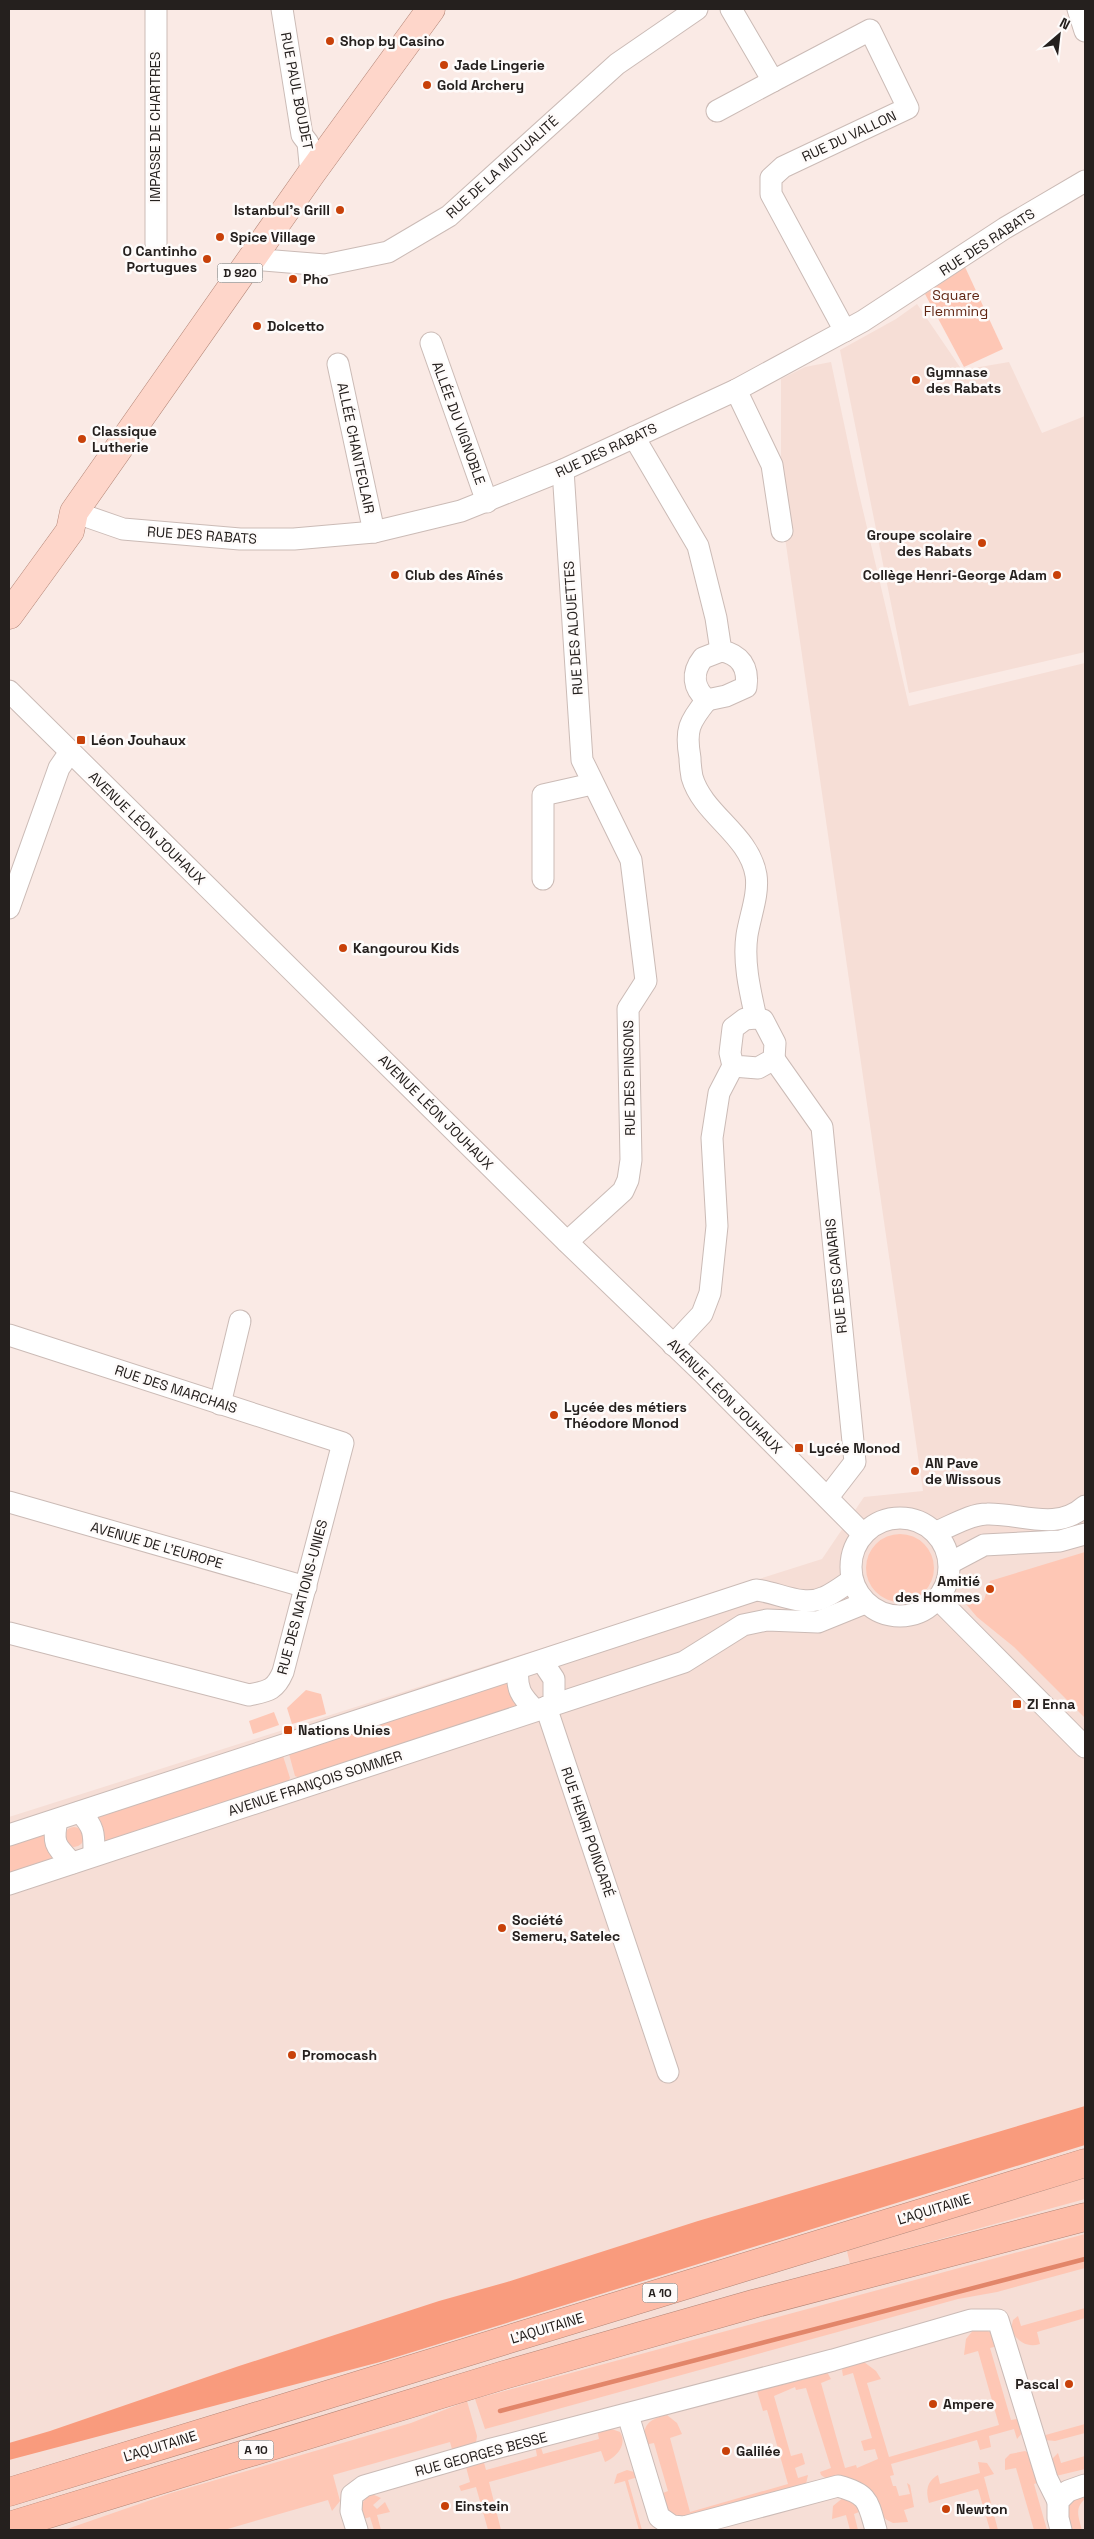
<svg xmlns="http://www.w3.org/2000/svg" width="1094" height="2539" viewBox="0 0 1094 2539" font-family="'Space Grotesk',sans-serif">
<rect width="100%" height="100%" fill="#faeae5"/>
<!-- built -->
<g fill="#f6ded6">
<path d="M917,304L962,370L1009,362L1042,433L1085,416V652L909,693L840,350L896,319Z"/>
<path d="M831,362L857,485L909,706L1085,663V2530H9V1817L822,1559L864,1497L923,1491L781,510V379L805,367Z"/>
</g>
<!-- green -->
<g fill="#fec7b5">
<path d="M965,267L1003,349L964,367L925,294Z"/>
<circle cx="900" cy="1568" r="34"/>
<path d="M1085,1552V1718L1014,1647L977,1617L966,1604L984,1600L990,1581Z"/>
<path d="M510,1677L520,1706L300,1778L295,1776L289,1754Z"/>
<path d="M306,1690L321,1694L326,1714L292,1724L287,1708Z"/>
<path d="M274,1712L279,1725L253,1734L249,1721Z"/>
<path d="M283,1756L290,1778L288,1782L101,1843L94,1817Z"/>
<circle cx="74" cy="1837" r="10"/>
<path d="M47,1829L57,1859L9,1874V1841Z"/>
<path d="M1085,2178V2199L850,2264L847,2251Z"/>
<path d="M1085,2234V2268L997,2292L958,2299L485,2429L475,2399Z"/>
<path d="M1085,2308V2318L1037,2332L1040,2344C1027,2348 1017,2342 1011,2329L1013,2320L1018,2316L1021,2326Z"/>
<path d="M975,2328C989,2330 994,2333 1001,2345L990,2348L1011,2420L1022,2418L1023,2432L1017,2439L1014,2429L989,2436L991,2447L980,2450L977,2440L891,2464L894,2475L890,2476L893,2486H896L899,2496L910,2494L907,2483L910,2485L914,2507L904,2510L908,2522L893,2523L887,2520L821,2475L820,2472L831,2468L806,2388L796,2390L795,2387L774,2396L791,2456L802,2453L805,2464L795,2468L798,2478L808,2475L806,2484L693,2519L671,2516L658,2495L668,2491L654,2443L644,2445C642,2426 648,2419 667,2415L677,2423L682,2434L670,2438L690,2512L788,2484L767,2410L763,2411L757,2391L747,2394L748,2391L827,2372L831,2379L821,2383L845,2468L856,2465L857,2468L878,2459L875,2449L864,2451L861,2441L872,2438L853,2373L843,2376L842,2370L846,2365L864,2362L876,2371L881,2379L867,2383L889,2457L999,2425L978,2351L964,2355L966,2339Z"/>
<path d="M467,2401L477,2436L476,2443L453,2453L450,2442L333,2475L340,2501L332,2511L328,2500L224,2530H64L171,2493L411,2423Z"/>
<path d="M1085,2424V2433L1055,2441L1045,2440L1042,2436Z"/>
<path d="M609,2428L620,2432C628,2445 616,2457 605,2462L601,2451L489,2482L501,2530H488L476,2487L461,2491L459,2486L470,2482L466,2467L483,2459L486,2470L537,2456L535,2445L540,2444L543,2454L599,2439L597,2429Z"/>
<path d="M1025,2451L1030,2454L1040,2482L1034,2484L1047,2530H1034L1016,2468L1005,2470V2459L1010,2454Z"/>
<path d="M1058,2453L1061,2463L1085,2456V2469L1056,2476L1051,2460Z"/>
<path d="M978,2462L987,2463L994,2474L984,2477L998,2530H990L978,2489L929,2503C926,2491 926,2482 938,2475L940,2484L980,2473Z"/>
<path d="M627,2470L634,2472L638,2477L628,2480L642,2530H639L625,2481L614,2484L617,2474Z"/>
<path d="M1085,2490V2499C1074,2508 1079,2518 1082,2530H1069L1068,2502Z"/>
<path d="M370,2493L381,2498L373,2505L377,2509L385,2502L390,2512L377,2515L381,2530H374L370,2517L360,2520V2506Z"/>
<path d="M844,2497L864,2510L854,2514L858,2530H850L846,2515L832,2519L833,2506Z"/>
</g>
<!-- forest -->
<path fill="#f99b7d" d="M1085,2106V2145L380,2362L9,2460V2443L50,2431L239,2366L439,2301L507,2282L698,2221Z"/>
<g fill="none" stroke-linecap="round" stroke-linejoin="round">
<!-- stream -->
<path stroke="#e2866a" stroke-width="4.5" d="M500,2411L1085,2259"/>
<!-- minor casing -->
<g stroke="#cbbbb6" stroke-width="23">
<g id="minor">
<path d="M282,9L302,135L308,143L311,174"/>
<path d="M731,9L773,81L870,30L908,108L783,167L771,178V194L845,331"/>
<path d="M1078,9L1085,31"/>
<path d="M717,111L773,81"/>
<path d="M156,244V9"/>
<path d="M250,259L325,265L388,252L449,216L617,64L697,9"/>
<path d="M431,343L487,502"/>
<path d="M338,364L374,532"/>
<path d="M736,390L772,465L782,531"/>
<path d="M634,437L698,546L716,618L721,651"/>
<path d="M563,470L582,760L631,860L646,981L628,1009L631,1160L628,1180L623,1191L567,1242"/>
<path d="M74,512L123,529L240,539H294L374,532L461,511L563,470L736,390L863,321L1005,228L1085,181"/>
<path d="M721,651C740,654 749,667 746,687L726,696L707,700C693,688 691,673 703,658Z"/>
<path d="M9,691L567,1242L703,1373L863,1534"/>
<path d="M707,700C689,722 685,730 690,758C690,765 691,771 692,777C703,815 749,834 756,875C759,894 750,916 747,935C743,962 750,991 756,1018"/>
<path d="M543,879V795L592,784"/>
<path d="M9,908L59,768L70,752"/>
<path d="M756,1018L763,1020L775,1043L774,1059L758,1068L733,1066L730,1053L733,1028L745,1019Z"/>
<path d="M774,1059L822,1127L855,1462L828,1497"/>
<path d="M9,1335L343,1443L283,1672C275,1691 267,1691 249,1695L9,1633"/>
<path d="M673,1345L702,1314L710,1293L717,1226L712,1138L719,1093L733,1066"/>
<path d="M220,1404L240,1321"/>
<path d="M9,1502L306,1587"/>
<circle cx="900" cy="1567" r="49"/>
<path d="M936,1532C952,1526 970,1514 987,1514C1021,1513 1056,1532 1085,1506"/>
<path d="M950,1563L984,1545L1060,1541L1085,1534"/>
<path d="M938,1599L1085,1747"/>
<path d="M542,1661L554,1679V1703"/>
<path d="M518,1669C516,1689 521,1696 535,1710"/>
<path d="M546,1707L668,2072"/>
<path d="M80,1812C95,1828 94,1834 94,1855"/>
<path d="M57,1820C52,1844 56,1846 72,1863"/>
<path d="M9,1835L756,1590C778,1592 803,1608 825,1597C834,1593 843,1586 852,1580"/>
<path d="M9,1884L684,1662L743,1625L767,1620L818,1622L865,1603"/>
<path d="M628,2415L659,2517L672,2526L684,2527L838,2486C869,2494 868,2502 876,2530"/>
<path d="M357,2530L351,2511L352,2495L364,2486L488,2450L833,2360L971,2320H998L1047,2479L1058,2501"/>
<path d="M1061,2530L1058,2518V2501L1068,2491L1085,2485"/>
</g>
</g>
<!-- major casing -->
<g stroke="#b28576" stroke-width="29">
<path id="major" d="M9,615L70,531L74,512L311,174L431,9"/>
</g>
<!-- highway casing -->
<g stroke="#b28576" stroke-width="29">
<g id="highway">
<path d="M9,2492L1085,2163"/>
<path d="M9,2526L504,2375L753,2304L1085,2217"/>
</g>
</g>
<!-- minor -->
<use href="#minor" stroke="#fff" stroke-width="21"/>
<!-- major -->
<use href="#major" stroke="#fed6ca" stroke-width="28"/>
<!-- highway -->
<use href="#highway" stroke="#febba6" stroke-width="28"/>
</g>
<!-- markers -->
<g fill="#c84109" stroke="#fefbfa" stroke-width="2">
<circle cx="330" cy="41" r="5"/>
<circle cx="444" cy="65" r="5"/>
<circle cx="427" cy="85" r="5"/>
<circle cx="340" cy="210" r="5"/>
<circle cx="220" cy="237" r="5"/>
<circle cx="207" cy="259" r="5"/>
<circle cx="293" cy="279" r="5"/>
<circle cx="257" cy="326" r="5"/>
<circle cx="916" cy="380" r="5"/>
<circle cx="82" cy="439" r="5"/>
<circle cx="982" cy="543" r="5"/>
<circle cx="395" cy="575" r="5"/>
<circle cx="1057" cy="575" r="5"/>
<rect x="76" y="735" width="10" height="10" rx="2.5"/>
<circle cx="343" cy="948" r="5"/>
<circle cx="554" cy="1415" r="5"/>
<rect x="794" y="1443" width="10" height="10" rx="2.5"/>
<circle cx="915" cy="1471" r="5"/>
<circle cx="990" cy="1589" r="5"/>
<rect x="1012" y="1699" width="10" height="10" rx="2.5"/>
<rect x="283" y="1725" width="10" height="10" rx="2.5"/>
<circle cx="502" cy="1928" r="5"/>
<circle cx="292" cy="2055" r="5"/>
<circle cx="1069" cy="2384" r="5"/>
<circle cx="933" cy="2404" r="5"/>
<circle cx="726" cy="2451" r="5"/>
<circle cx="445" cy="2506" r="5"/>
<circle cx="946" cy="2509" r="5"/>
</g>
<g text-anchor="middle" stroke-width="5" stroke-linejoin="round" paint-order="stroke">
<!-- shield labels -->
<g fill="#fefbfa" stroke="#666260" stroke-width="1">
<rect x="217.5" y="263.5" width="45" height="19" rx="4"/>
<rect x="642.5" y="2283.5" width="35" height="19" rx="4"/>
<rect x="238.5" y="2440.5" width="35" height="19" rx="4"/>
</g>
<g font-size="12" font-weight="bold" fill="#25201e">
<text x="240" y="277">D 920</text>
<text x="660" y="2297">A 10</text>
<text x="256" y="2454">A 10</text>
</g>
<!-- poi labels -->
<g font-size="14" font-weight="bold" fill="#25201e" stroke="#fefbfa" text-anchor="start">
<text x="340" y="46">Shop by Casino</text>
<text x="454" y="70">Jade Lingerie</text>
<text x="437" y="90">Gold Archery</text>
<text x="330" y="215" text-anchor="end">Istanbul's Grill</text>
<text x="230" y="242">Spice Village</text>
<text x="197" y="256" text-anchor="end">O Cantinho<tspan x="197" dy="16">Portugues</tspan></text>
<text x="303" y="284">Pho</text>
<text x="267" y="331">Dolcetto</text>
<text x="926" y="377">Gymnase<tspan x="926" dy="16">des Rabats</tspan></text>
<text x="92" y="436">Classique<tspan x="92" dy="16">Lutherie</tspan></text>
<text x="972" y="540" text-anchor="end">Groupe scolaire<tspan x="972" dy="16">des Rabats</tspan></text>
<text x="405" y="580">Club des Aînés</text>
<text x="1047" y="580" text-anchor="end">Collège Henri-George Adam</text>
<text x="91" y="745">Léon Jouhaux</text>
<text x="353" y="953">Kangourou Kids</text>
<text x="564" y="1412">Lycée des métiers<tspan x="564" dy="16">Théodore Monod</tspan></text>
<text x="809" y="1453">Lycée Monod</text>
<text x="925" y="1468">AN Pave<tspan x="925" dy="16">de Wissous</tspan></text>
<text x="980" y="1586" text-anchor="end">Amitié<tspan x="980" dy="16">des Hommes</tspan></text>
<text x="1027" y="1709">ZI Enna</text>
<text x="298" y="1735">Nations Unies</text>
<text x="512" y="1925">Société<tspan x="512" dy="16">Semeru, Satelec</tspan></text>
<text x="302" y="2060">Promocash</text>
<text x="1059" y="2389" text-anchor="end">Pascal</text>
<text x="943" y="2409">Ampere</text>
<text x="736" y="2456">Galilée</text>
<text x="455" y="2511">Einstein</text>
<text x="956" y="2514">Newton</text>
</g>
<!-- street labels -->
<g font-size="14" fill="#25201e" stroke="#fefbfa">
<text transform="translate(297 91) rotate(79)" y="5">RUE PAUL BOUDET</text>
<text transform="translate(155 127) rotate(-90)" y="5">IMPASSE DE CHARTRES</text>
<text transform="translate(849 136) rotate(-25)" y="5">RUE DU VALLON</text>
<text transform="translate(502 167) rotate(-42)" y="5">RUE DE LA MUTUALITÉ</text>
<text transform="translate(987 242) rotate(-33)" y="5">RUE DES RABATS</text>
<text transform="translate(459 423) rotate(70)" y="5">ALLÉE DU VIGNOBLE</text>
<text transform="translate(356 448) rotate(78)" y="5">ALLÉE CHANTECLAIR</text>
<text transform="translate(606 450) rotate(-25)" y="5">RUE DES RABATS</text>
<text transform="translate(202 535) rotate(4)" y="5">RUE DES RABATS</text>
<text transform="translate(573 628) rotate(-94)" y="5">RUE DES ALOUETTES</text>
<text transform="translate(147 828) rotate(44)" y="5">AVENUE LÉON JOUHAUX</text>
<text transform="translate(629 1078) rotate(-91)" y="5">RUE DES PINSONS</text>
<text transform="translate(436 1112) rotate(45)" y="5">AVENUE LÉON JOUHAUX</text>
<text transform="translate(836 1276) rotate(-96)" y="5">RUE DES CANARIS</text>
<text transform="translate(176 1389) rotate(18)" y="5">RUE DES MARCHAIS</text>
<text transform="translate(725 1396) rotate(45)" y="5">AVENUE LÉON JOUHAUX</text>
<text transform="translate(157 1545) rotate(16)" y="5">AVENUE DE L'EUROPE</text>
<text transform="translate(302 1597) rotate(-75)" y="5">RUE DES NATIONS-UNIES</text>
<text transform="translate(315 1783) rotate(-18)" y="5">AVENUE FRANÇOIS SOMMER</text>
<text transform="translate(588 1832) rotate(71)" y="5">RUE HENRI POINCARÉ</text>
<text transform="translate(934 2209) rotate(-17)" y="5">L'AQUITAINE</text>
<text transform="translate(547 2328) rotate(-17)" y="5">L'AQUITAINE</text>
<text transform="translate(160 2446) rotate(-17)" y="5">L'AQUITAINE</text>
<text transform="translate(481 2454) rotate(-15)" y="5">RUE GEORGES BESSE</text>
</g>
<!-- park labels -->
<g font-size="14" fill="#602613" stroke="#fefbfa">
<text x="956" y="300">Square<tspan x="956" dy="16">Flemming</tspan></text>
</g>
</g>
<!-- border -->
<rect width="1094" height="2539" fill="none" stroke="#25201e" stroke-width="20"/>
<!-- north arrow -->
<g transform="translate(1059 35) rotate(28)" stroke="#fefbfa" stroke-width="4" paint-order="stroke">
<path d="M0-4L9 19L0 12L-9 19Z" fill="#25201e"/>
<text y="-8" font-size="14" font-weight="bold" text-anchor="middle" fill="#25201e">N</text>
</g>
</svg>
